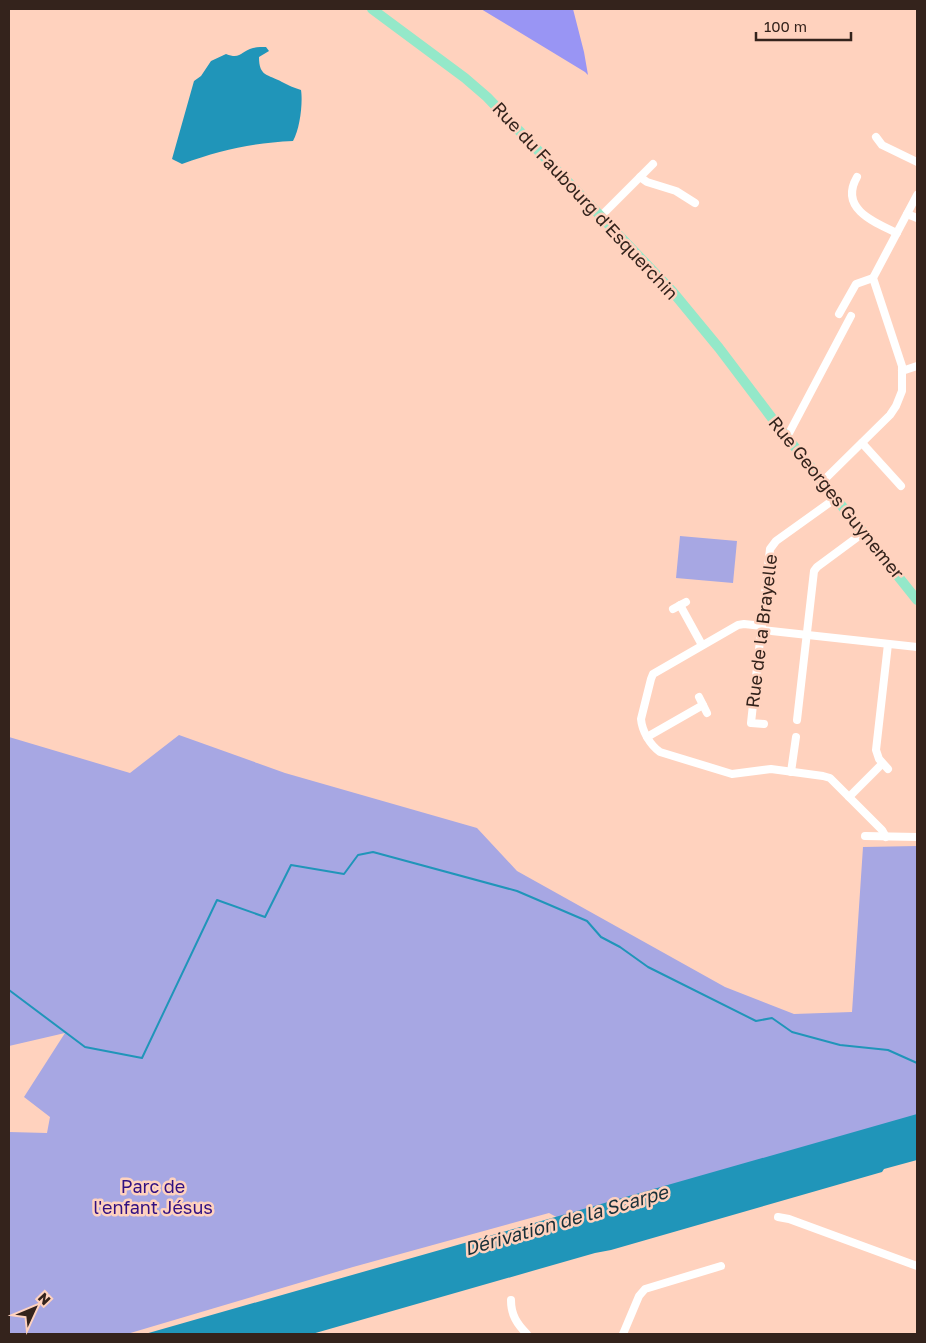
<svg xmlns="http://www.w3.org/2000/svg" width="926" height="1343" viewBox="0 0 926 1343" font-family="'Golos Text',sans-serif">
<rect width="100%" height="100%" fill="#ffd2be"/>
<!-- green -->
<g fill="#a7a7e3">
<path d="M680,536L737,541L733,583L676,578Z"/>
<path d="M179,735L285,773L477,828L517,871L725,987L794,1014L852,1012L863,847L917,846V1152L601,1241L549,1213L353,1267L127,1334H9V1132L47,1133L50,1117L24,1097L65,1033L9,1046V737L130,773Z"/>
</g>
<!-- forest -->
<path fill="#9995f4" d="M481,9H573L584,52L588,75L585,72Z"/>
<!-- water -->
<g fill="#2095b9">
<path d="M266,47L269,51L259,57C259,77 268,74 282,82C288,85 294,88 301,90C303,103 300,129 293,141C252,143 221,150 182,164L172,159L194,81L201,76L211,61L226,54C241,60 241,51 253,48C257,47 262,47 266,47Z"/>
<path d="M917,1114V1160L884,1169L882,1172L611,1250L595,1253L312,1334H145Z"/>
</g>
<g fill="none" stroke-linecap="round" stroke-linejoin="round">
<!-- stream -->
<path stroke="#2095b9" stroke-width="2" d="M9,990L85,1047L142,1058L217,900L265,917L291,865L344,874L358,855L373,852L517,891L587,921L601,937L620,947L648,967L756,1021L772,1018L792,1032L840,1045L888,1050L917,1063"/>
<!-- minor -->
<g stroke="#fff" stroke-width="8">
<path d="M876,137L882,145L917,162"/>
<path d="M640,177L647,182L676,191L695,203"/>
<path d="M857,177C839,208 873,222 897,233"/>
<path d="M907,214L917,218"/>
<path d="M601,216L653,164"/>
<path d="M839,314L856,284L873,278"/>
<path d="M902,371L917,366"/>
<path d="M787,437L851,316"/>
<path d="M862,443L901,486"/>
<path d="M823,481L890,415L896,406L902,391V366L873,278L917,195"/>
<path d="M680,605L702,645"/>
<path d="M673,609L686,602"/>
<path d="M762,626L744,624L738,625L653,674L651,679L641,719C642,731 650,745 660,752L732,774L771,769L823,776L830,778L882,830L886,837"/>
<path d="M762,630L917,647"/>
<path d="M699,697L707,713"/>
<path d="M797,720L814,571L817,567L863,533"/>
<path d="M764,724L751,723L770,549L776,541L836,498"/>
<path d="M647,737L703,705"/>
<path d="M888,769L879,759L876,750L888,644"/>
<path d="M791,772L796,737"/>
<path d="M849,797L882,764"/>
<path d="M865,836L917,837"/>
<path d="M778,1217L789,1219L917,1266"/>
<path d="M511,1300C511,1315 517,1324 527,1334"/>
<path d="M623,1334L639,1296L645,1289L721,1266"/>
</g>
<!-- major -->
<path stroke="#94e8c9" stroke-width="10" d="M372,9L465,78L487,97L672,291L719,348L778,426L917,600"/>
</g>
<g text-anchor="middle" stroke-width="5" stroke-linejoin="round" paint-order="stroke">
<!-- street labels -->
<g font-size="18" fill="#34231c" stroke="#ffd2be">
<text transform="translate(585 201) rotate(47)" y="6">Rue du Faubourg d'Esquerchin</text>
<text transform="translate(836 498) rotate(51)" y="6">Rue Georges Guynemer</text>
<text transform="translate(762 631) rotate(-83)" y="6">Rue de la Brayelle</text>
</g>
<!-- park labels -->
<g font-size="18" fill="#311081" stroke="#ffd2be">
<text x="153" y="1193">Parc de<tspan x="153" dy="21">l'enfant Jésus</tspan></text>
</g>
<!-- water labels -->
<g font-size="19" font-style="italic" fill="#182f38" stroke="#ffd2be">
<text transform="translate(566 1220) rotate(-16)" y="7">Dérivation de la Scarpe</text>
</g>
</g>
<!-- border -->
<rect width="926" height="1343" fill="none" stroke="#34231c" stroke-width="20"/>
<!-- north arrow -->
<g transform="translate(35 1308) rotate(46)" stroke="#ffd2be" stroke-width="4" paint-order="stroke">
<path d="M0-4L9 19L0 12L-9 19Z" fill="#34231c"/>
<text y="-8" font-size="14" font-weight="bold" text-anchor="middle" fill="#34231c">N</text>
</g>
<!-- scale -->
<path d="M756 32v8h95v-8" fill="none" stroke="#34231c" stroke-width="2.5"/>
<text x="764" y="32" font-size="15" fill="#34231c" stroke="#ffd2be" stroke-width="4" paint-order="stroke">100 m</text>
</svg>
